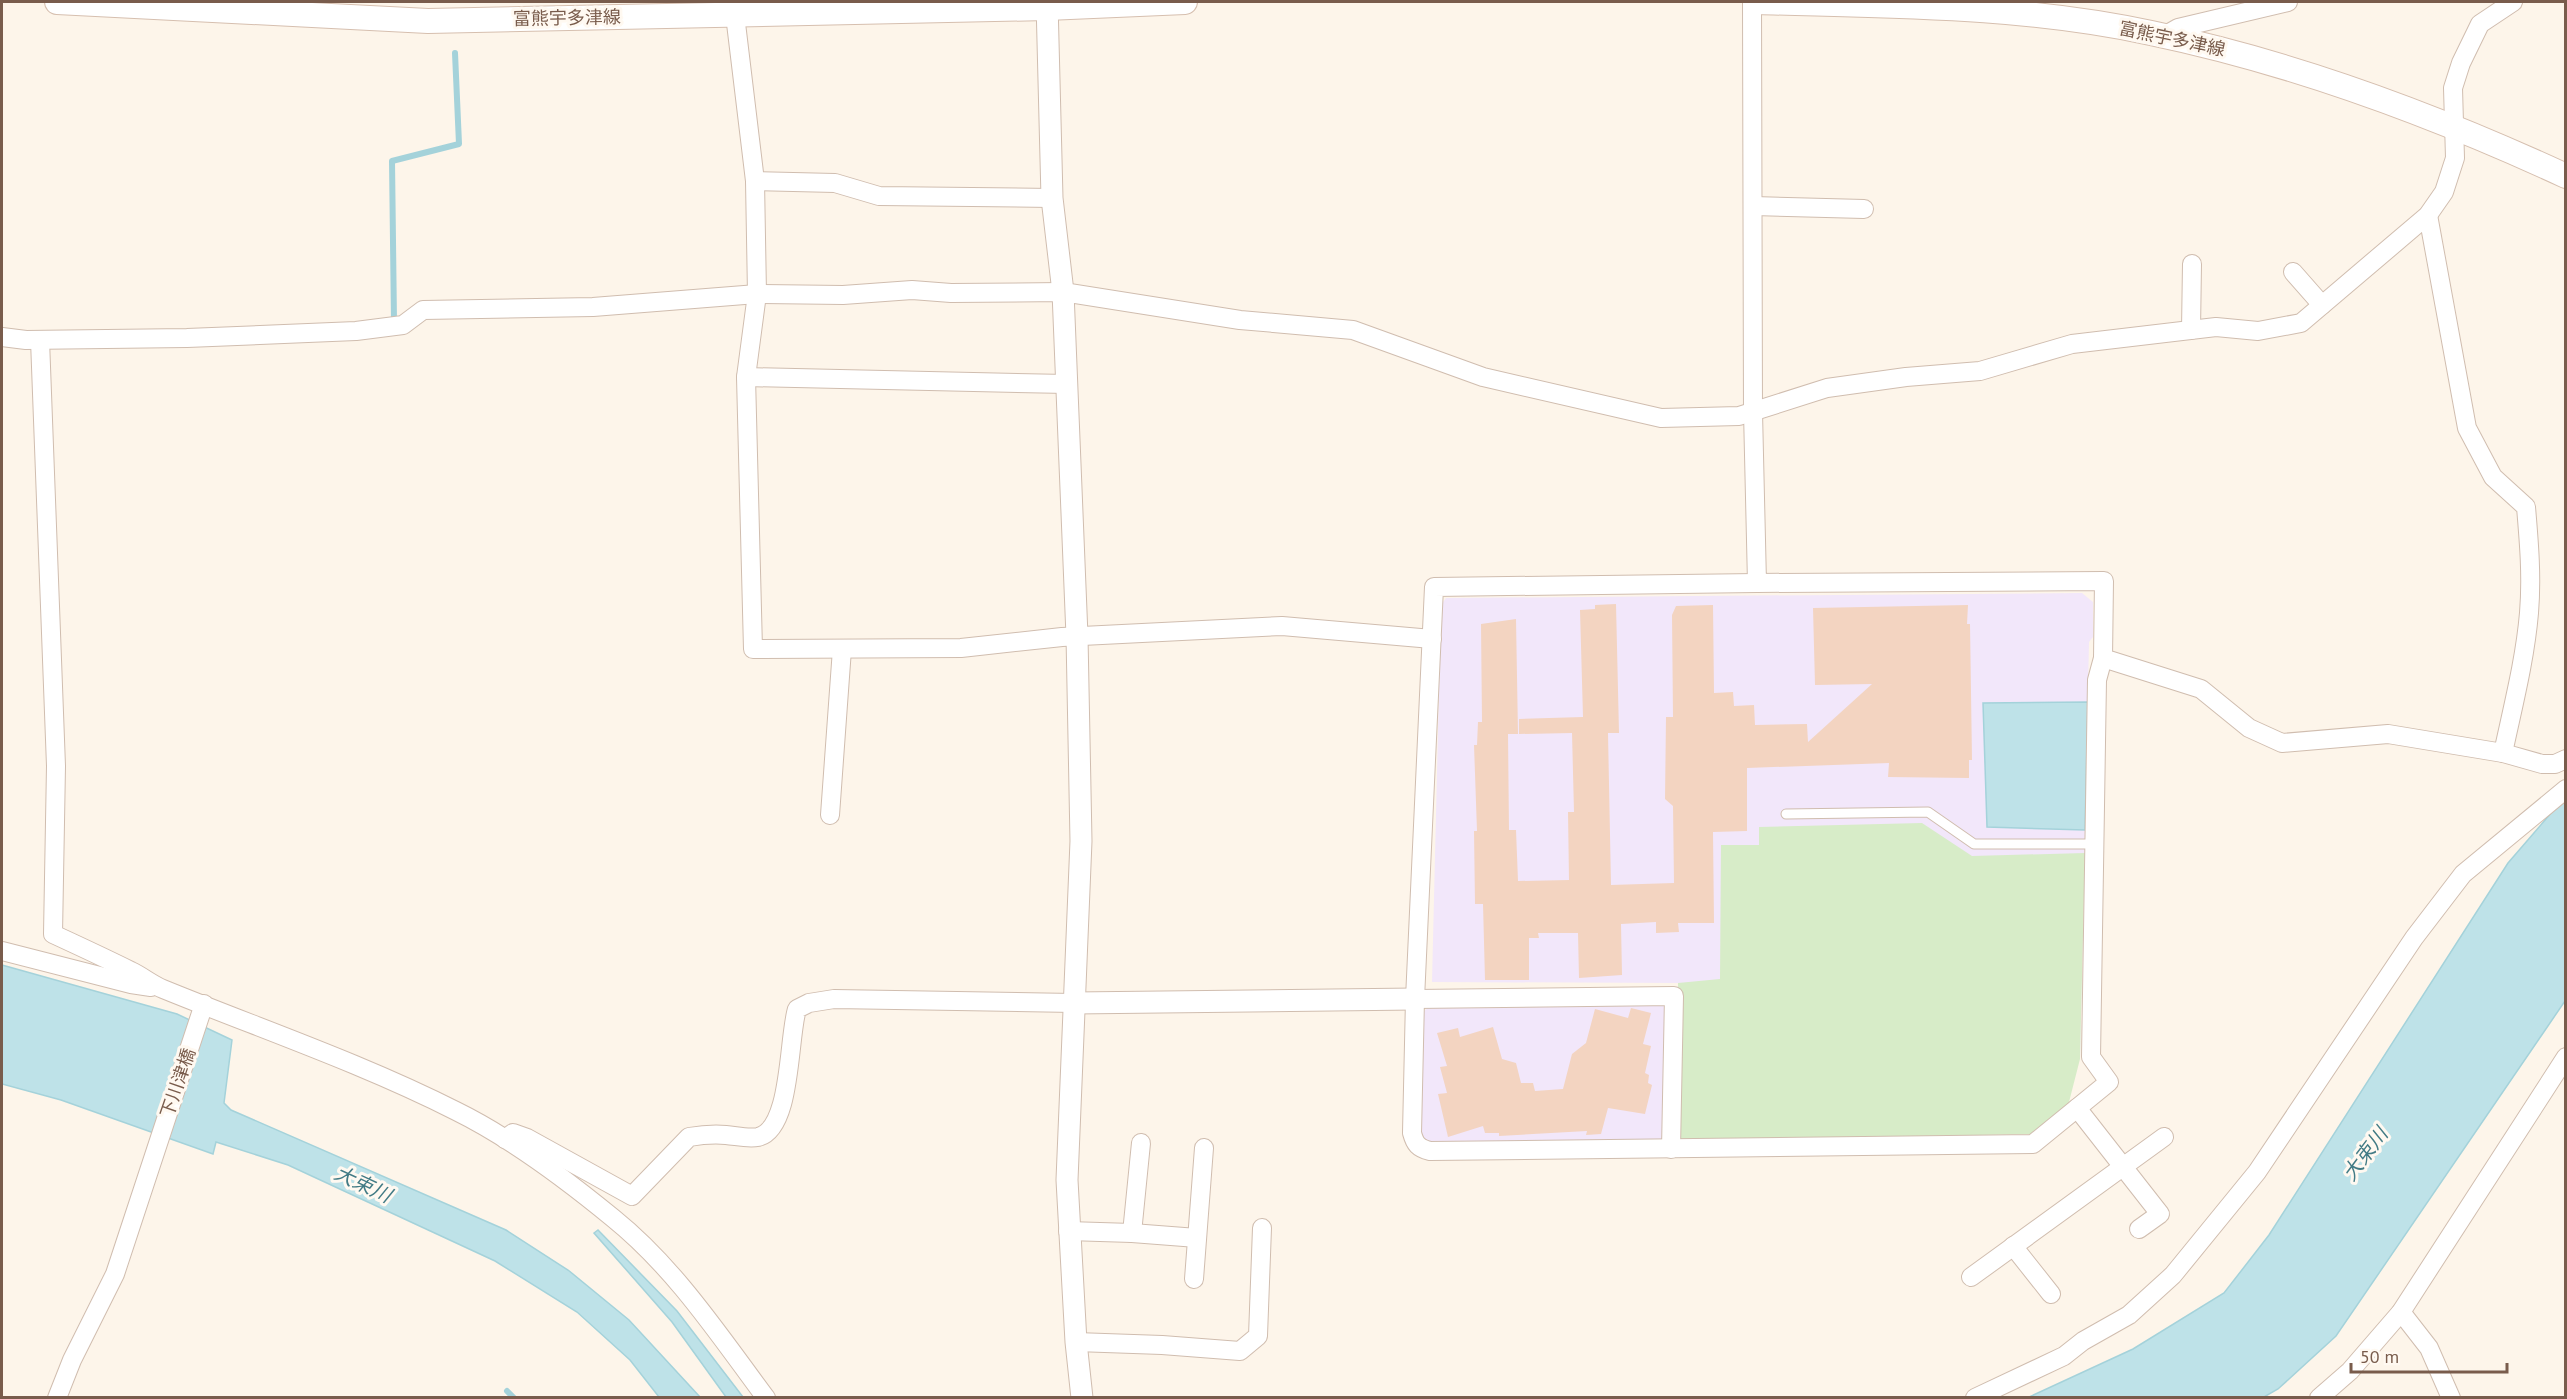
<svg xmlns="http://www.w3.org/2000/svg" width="2567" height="1399" viewBox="0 0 2567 1399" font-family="'PT Sans','Noto Sans JP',sans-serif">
<rect width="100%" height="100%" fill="#fdf5ea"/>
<!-- education -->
<g fill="#f2e7fa">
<path d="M2082,593L2093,602V637L2089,642L2080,1059L1680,1141L1678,983L1432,982L1441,605L1446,598Z"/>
<path d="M1433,1003H1668L1663,1139L1430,1143L1420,1135L1421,1014Z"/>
</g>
<!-- green -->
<path fill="#d7ecc8" d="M1922,823L1972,856L2085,853L2080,1059L2068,1106L2031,1134L1680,1141L1678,983L1720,979L1721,845H1759V827Z"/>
<!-- water -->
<g fill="#bee2e8" stroke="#a4d2da" stroke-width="1.5">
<path d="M2088,702L2085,830L1987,827L1983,703Z"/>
<path d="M2565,797V1001L2336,1336L2278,1389L2264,1397L2027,1398L2133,1349L2224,1293L2269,1235L2508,863Z"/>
<path d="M2,965L177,1014L232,1040L224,1103L231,1110L506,1230L568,1270L629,1320L700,1397H659L630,1360L577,1312L495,1261L288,1165L216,1142L213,1154L61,1100L2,1084Z"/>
<path d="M598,1230L677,1311L743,1397H726L672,1322L594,1233Z"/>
</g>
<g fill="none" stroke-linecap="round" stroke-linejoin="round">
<!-- stream -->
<g stroke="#a4d2da" stroke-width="6">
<path d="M392,322L394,321L392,161L459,144L455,53"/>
<path d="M507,1391L514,1398"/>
</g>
</g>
<!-- building -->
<g fill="#f3d4c1">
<path d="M1616,604L1619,733H1608L1611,885L1674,883L1673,806L1665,799L1666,717H1673L1672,615L1676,606L1713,605L1714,693L1733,692L1734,706L1754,705L1755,725L1807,724L1808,742L1872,684L1815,685L1813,608L1968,605L1967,624H1970L1972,760H1969V778L1888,777L1889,763L1747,768V831L1713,832L1714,923H1678L1679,932L1656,933V922L1621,924L1622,975L1579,978L1578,933H1538L1539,938H1529V980H1485L1483,904H1475L1474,831H1477L1474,745H1477L1478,722H1482L1481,624L1516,619L1518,734H1508L1509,830H1516L1518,881L1569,880L1568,812H1574L1572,733L1519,734V719L1583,717L1580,610L1595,609V605Z"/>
<path d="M1631,1008L1651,1013L1643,1044L1651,1046L1645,1073L1649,1075L1648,1083L1652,1085L1645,1114L1608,1108L1601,1134L1586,1135L1587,1131L1499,1136V1133H1485L1483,1126L1448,1137L1438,1094L1447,1093L1440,1067L1447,1066L1437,1033L1458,1028L1460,1037L1493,1027L1502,1059L1516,1063L1521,1083H1533L1535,1091L1563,1089L1572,1054L1586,1043L1595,1009L1628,1018Z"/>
</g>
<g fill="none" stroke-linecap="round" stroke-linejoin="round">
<!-- service casing -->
<g stroke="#d0bdaf" stroke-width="11">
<path id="service" d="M1786,814L1928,812L1974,844H2093"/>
</g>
<!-- minor casing -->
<g stroke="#d0bdaf" stroke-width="20">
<g id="minor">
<path d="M736,2L735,15L755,181L757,294L746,377L753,649L961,648L1062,637L1282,626L1432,639"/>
<path d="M1752,2L1753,412L1757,583L2104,581L2103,658L2201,689L2249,728L2282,743L2388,734L2503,753L2542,764H2555L2566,759"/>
<path d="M2164,36L2178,28L2288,2"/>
<path d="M755,181L835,183L879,196L1052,198"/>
<path d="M1753,206L1864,209"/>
<path d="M2428,215L2467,428L2493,477L2526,507C2529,542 2532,577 2529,613C2525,660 2513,706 2503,753"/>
<path d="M2293,272L2322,305"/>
<path d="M2191,330L2192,264"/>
<path d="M2,337L26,340L187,338L356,331L403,325L423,310L593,307L757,294L843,295L912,290L951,293L1063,292L1240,320L1353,330L1483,377L1661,418L1739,416L1827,388L1906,377L1980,371L2072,344L2216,327L2258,331L2301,323L2428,215L2444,192L2455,158L2453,88L2461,63L2480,24L2513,2"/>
<path d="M40,340L56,766L53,934C79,946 105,958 131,971C142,976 151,984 163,989C261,1029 361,1063 456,1111C509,1137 568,1181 613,1218C675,1268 719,1335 766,1398"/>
<path d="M746,377L1067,384"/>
<path d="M1757,583L1434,587L1415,999L1412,1133C1415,1144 1418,1148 1430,1151L2033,1144L2109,1082L2091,1057L2097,680L2103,658"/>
<path d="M830,815L842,649"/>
<path d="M2,951L131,984L151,987"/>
<path d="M1415,999L1674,996L1671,1149"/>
<path d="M2077,1108L2160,1214L2139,1229"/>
<path d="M505,1139L513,1133L527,1138L632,1196L689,1137C701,1135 714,1134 726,1135C737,1136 748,1139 758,1137C792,1129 788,1038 797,1009L809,1003L834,999L1074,1003"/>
<path d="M1068,1231L1132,1233L1141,1143"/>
<path d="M1132,1233L1197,1238"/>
<path d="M2013,1246L2051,1294"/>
<path d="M1971,1277L2164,1137"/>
<path d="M1194,1279L1204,1148"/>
<path d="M2401,1312L2429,1348L2451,1398"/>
<path d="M1076,1342L1162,1345L1240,1351L1258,1336L1262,1228"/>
<path d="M57,1398L72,1360L115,1274L204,1004"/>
<path d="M1975,1398L2064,1356L2083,1341L2129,1315L2173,1275L2257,1172L2414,938L2463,874L2566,789"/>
<path d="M2319,1398L2350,1371L2401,1312L2566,1057"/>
</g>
</g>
<!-- tertiary casing -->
<g stroke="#d0bdaf" stroke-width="23">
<g id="tertiary">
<path d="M1047,2L1052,198L1063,292L1077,636L1081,841L1067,1180L1076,1342L1082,1398"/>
<path d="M1074,1003L1415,999"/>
</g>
</g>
<!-- secondary casing -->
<g stroke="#d6bfaf" stroke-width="26">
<g id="secondary">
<path d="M57,2L428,21L1047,8L1185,2"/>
<path d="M1758,2C1889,6 2022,5 2151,33C2295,63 2432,114 2566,176"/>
</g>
</g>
<!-- service -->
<use href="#service" stroke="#fff" stroke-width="9"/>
<!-- minor -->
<use href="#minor" stroke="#fff" stroke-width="18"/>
<!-- tertiary -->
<use href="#tertiary" stroke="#fff" stroke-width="21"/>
<!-- secondary -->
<use href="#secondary" stroke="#fff" stroke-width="24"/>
</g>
<g text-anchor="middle" stroke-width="6" stroke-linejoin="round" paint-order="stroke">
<!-- street labels -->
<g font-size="18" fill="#795c4c" stroke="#fff9f1">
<text transform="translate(567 18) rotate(-1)" y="6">富熊宇多津線</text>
<text transform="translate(2172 39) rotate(12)" y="6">富熊宇多津線</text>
<text transform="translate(178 1083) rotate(-71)" y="6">下川津橋</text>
</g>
<!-- water labels -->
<g font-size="20" font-style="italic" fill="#427b85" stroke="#fff9f1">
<text transform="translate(2365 1154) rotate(-53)" y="7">大束川</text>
<text transform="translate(363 1184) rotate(25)" y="7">大束川</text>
</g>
</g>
<!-- border -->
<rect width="2567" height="1399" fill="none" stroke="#795c4c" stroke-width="6"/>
<!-- scale -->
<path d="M2351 1363v9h156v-9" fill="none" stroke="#795c4c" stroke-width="3"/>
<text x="2360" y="1363" font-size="18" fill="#795c4c" stroke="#fff9f1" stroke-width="4.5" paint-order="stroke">50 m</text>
</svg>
